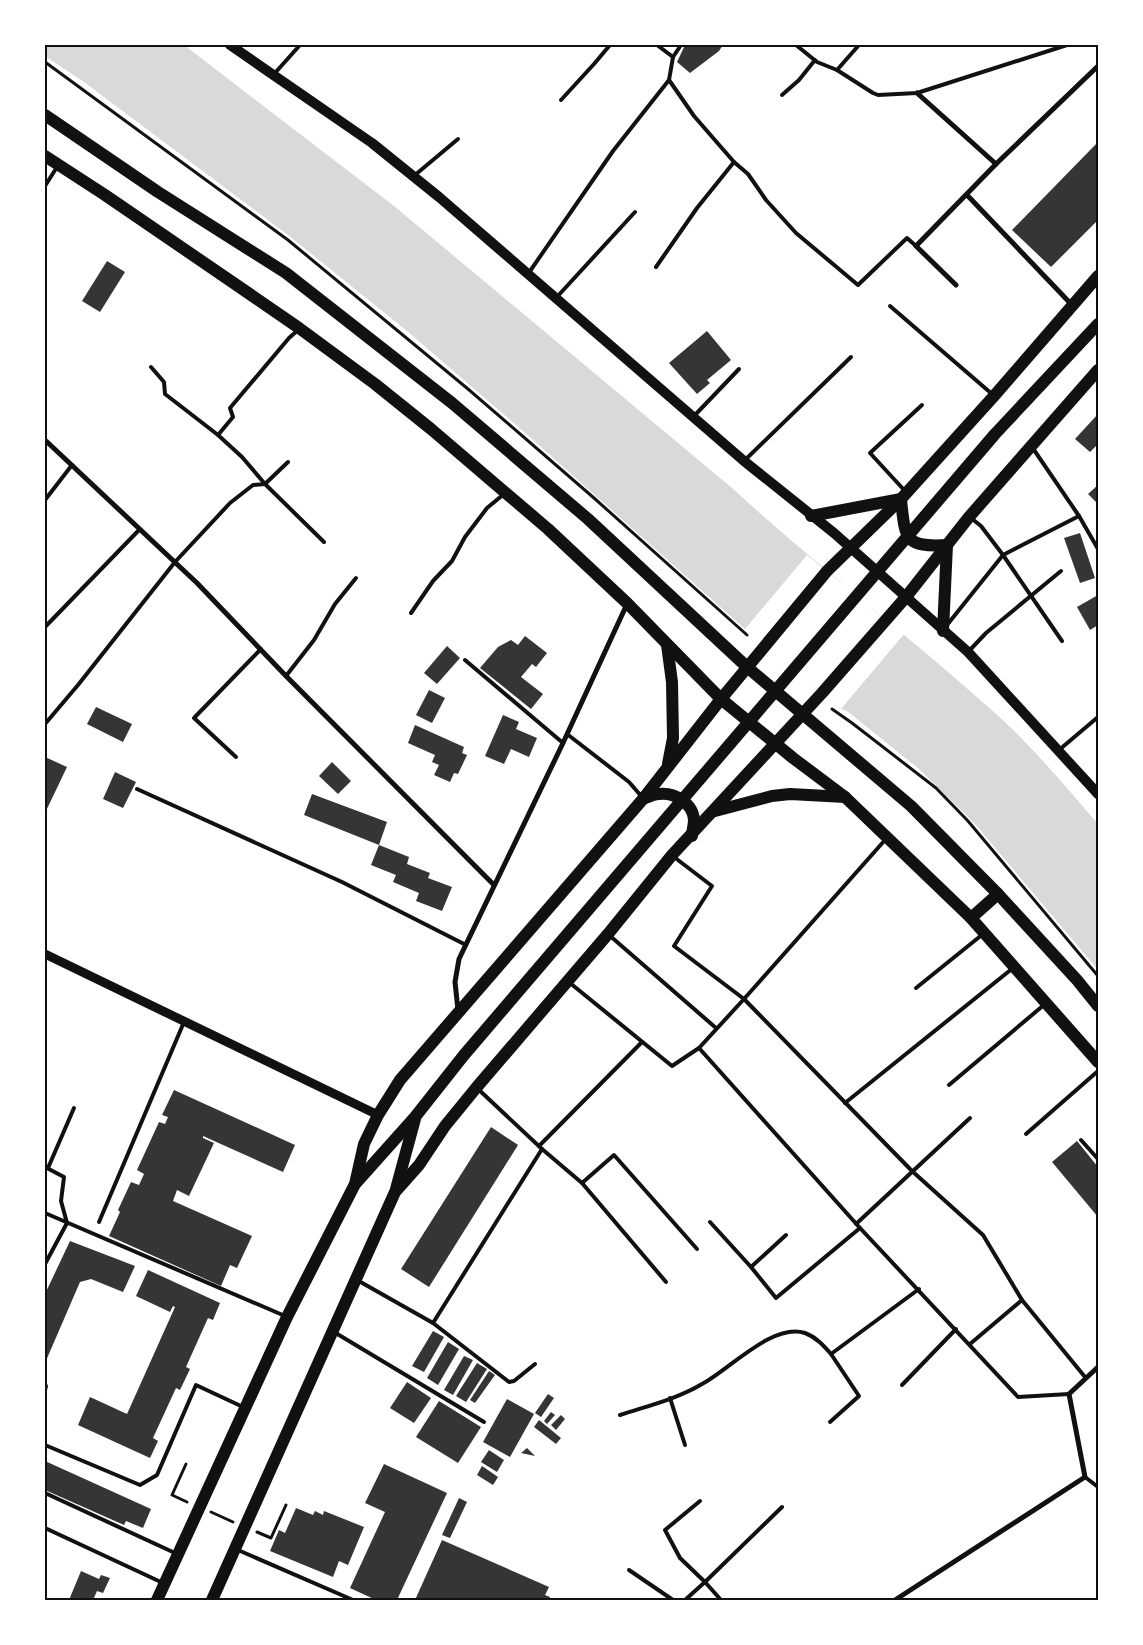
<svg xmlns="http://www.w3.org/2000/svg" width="1143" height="1645" viewBox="0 0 1143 1645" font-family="Arial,sans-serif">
<rect width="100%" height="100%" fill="#fff"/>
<!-- water -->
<path fill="#d9d9d9" d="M45,45H184L394,206L732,488C817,566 909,636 995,713C1033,747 1065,786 1098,824V970L975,824L919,769L847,711L841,709L745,629L523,431L407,331L288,235L84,82L45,56Z"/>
<!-- pier -->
<path fill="#fff" d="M807,555L841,583L843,581L873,605L871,608L904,634L841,709L807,681L805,683L745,629Z"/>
<!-- building -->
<g fill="#353535">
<path d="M723,45L719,51L690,73L677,62L685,45Z"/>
<path d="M1098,142V220L1051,267L1012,230Z"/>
<path d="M107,261L125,272L100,312L82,301Z"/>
<path d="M707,331L731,360L707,380L710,383L697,394L669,363Z"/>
<path d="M1098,414V444L1090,452L1075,439Z"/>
<path d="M1098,485V504L1088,494Z"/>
<path d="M1080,533L1095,578L1080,583L1064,538Z"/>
<path d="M1098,595V625L1090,630L1077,607Z"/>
<path d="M525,636L547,653L536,667L532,664L521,677L543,694L531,709L480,668L498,647L511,640L518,645Z"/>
<path d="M447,646L460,658L437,684L424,673Z"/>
<path d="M429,690L445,698L432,723L416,715Z"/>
<path d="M96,707L132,724L123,742L87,724Z"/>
<path d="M503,715L519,722L516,729L537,738L529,757L511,749L504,764L485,756Z"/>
<path d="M415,725L464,747L462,753L467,755L458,774L454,773L450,782L434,775L439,765L432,762L435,755L408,743Z"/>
<path d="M45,757L67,767L45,813Z"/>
<path d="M332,762L351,781L338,794L319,776Z"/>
<path d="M115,772L136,782L123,808L103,799Z"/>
<path d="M312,794L387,822L379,845L304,815Z"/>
<path d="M379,845L409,857L407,864L430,873L428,878L452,887L442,911L416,901L419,893L393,882L396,875L371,865Z"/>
<path d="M174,1090L295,1145L283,1172L203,1136V1138L214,1143L189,1196L177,1190L173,1201L252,1236L237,1268L230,1265L221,1286L109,1236L120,1212L118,1210L131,1182L139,1185L144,1174L137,1170L159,1122L165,1124L168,1117L162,1115Z"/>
<path d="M491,1127L518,1145L429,1287L401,1269Z"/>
<path d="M1077,1141L1098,1167V1217L1052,1162Z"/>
<path d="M70,1241L135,1266L123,1292L91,1279L80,1282L45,1363V1294Z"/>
<path d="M148,1270L220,1303L213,1320L208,1318L186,1367L190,1369L180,1390L176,1388L153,1438L158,1441L150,1458L78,1425L90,1397L127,1414L175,1307L173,1306L170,1312L136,1296Z"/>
<path d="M433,1331L444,1337L424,1372L412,1366Z"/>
<path d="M448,1342L459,1349L438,1385L427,1378Z"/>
<path d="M464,1356L473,1360L453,1395L444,1390Z"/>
<path d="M477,1363L487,1369L466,1402L456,1396Z"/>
<path d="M489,1371L495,1375L475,1403L470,1400Z"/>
<path d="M407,1382L431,1398L414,1423L390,1408Z"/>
<path d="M548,1394L554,1398L541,1417L535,1413Z"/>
<path d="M507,1399L534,1414L510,1457L483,1442Z"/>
<path d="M439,1401L481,1427L458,1463L416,1437Z"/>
<path d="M551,1412L555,1415L547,1424L544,1421Z"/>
<path d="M561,1415L565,1419L556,1430L551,1425Z"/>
<path d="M539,1420L561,1438L556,1444L534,1427Z"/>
<path d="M527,1448L535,1456L521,1453Z"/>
<path d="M489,1450L504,1460L497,1472L481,1462Z"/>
<path d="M45,1461L151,1509L143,1528L126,1521L124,1525L45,1490Z"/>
<path d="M384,1464L447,1493L397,1600H376L350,1588L385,1512L365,1503Z"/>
<path d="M482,1466L498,1477L493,1485L477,1475Z"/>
<path d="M459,1498L467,1502L450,1538L442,1535Z"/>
<path d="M296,1508L313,1515L315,1511L323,1515L324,1511L364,1527L348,1565L339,1561L333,1577L270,1551L279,1530L285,1533Z"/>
<path d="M442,1540L549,1587L545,1595L550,1597L549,1600H415Z"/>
<path d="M81,1571L99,1579L101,1575L110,1578L103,1593L97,1591L93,1600H69Z"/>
</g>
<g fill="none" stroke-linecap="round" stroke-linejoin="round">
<!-- path -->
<g stroke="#111" stroke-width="3">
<path d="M45,62L288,240L468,389L594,498L747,635"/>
<path d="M832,709L852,723L936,788L968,821L1098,976"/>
<path d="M186,1464L172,1495L187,1502"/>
<path d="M211,1512L233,1522"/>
<path d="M257,1532L271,1538L286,1505"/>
</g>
<!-- service -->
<g stroke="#111" stroke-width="4">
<path d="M657,45L673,57"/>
<path d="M796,45L817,62L837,70L873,93L878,95L917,93L1067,45"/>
<path d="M837,70L859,45"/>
<path d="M275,73L300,45"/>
<path d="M669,80L694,116L734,162L748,174L766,200L796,233L858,285L907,238L916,246"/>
<path d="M782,95L799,80L815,60"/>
<path d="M561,100L594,64L610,45"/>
<path d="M415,175L458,139"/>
<path d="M45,186L57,167"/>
<path d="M656,267L697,208L734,162"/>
<path d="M528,274L613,151L669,80L673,57L681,45"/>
<path d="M556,298L635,212"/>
<path d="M890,306L992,394"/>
<path d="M151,367L164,382L165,394L218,435L242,457L265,484L324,542"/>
<path d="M695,415L739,369"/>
<path d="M218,435L233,417L230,408L289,338L298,330"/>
<path d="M1032,447L1079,516L1098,549"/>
<path d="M745,460L851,357"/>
<path d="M905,491L870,453L922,405"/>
<path d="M45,500L72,465"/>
<path d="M971,518L981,526L1003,555L1062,641"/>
<path d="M411,613L433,581L452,561L465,537L487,508L504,494"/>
<path d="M947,625L1003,555L1079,516"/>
<path d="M45,627L139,530"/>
<path d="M968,652L986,633L1061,571"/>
<path d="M465,660L563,743"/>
<path d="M286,676L314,640L335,604L356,578"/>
<path d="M45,724L78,685L175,562L230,503L253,485L265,484L288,462"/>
<path d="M567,734L629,782L642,797"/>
<path d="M1059,750L1098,717"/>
<path d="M236,757L194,718L261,649"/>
<path d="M137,789L342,882L466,945"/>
<path d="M674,857L712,886L674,946L744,999L912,1171L983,1235L1022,1300L1085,1377"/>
<path d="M609,935L716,1028"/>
<path d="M570,983L672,1066L699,1048L744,999L885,840"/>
<path d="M916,988L983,934"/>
<path d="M699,1048L860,1228L1018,1397L1069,1394"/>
<path d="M949,1085L1045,1004"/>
<path d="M478,1089L542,1149L582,1183L666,1282"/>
<path d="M845,1103L1013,968"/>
<path d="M1026,1134L1098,1071"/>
<path d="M1081,1140L1098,1159"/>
<path d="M539,1146L642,1042"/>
<path d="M45,1167L64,1177L61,1201L67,1223L45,1264"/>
<path d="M48,1168L74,1108"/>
<path d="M582,1183L614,1155L697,1249"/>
<path d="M45,1213L285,1316"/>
<path d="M99,1222L184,1022"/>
<path d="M710,1222L751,1267L776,1298L860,1228"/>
<path d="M856,1224L970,1118"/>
<path d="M751,1267L786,1235"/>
<path d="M357,1280L433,1323L509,1382L514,1381L535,1364"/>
<path d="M433,1323L542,1149"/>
<path d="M334,1332L484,1422"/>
<path d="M970,1344L1022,1300"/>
<path d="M902,1385L956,1329"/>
<path d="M45,1390L46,1386"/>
<path d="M670,1398L685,1445"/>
<path d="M620,1415C647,1406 677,1399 702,1384C729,1370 773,1322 805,1333C816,1337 824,1346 831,1354L919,1289"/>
<path d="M830,1422L859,1396L831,1354"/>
<path d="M45,1445L140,1485L157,1475L196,1385L243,1407"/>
<path d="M1085,1477L1098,1487"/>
<path d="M45,1493L175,1553"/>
<path d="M700,1501L665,1530L680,1558L705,1582L782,1507"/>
<path d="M45,1528L163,1583"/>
<path d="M238,1550L353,1600"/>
<path d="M629,1570L673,1600"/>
<path d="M685,1600L705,1582L721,1600"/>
</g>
<!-- minor -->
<g stroke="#111" stroke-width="5">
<path d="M917,93L996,164"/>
<path d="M967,195L1072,305"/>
<path d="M956,285L916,246L996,164L1098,66"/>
<path d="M45,440L197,583L286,676L494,885"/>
<path d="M458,1010L455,982L459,959L563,743L627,604"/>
<path d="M895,1600L1085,1477L1069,1394L1098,1367"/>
</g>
<!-- tertiary -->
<path stroke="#111" stroke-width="9" d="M45,954L378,1115"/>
<!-- secondary -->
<path stroke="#111" stroke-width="10" d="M230,45L372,143L439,197L744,461L834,533L968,652L1098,794"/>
<!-- primary -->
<g stroke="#111" stroke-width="12">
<path d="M45,115L158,192L286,273L452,403L588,519L747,667L911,806L998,894L1077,980L1098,1006"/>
<path d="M45,156L105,195L238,286L299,328L375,384L431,429L548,529L627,603L721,699L793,758L845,797L971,918L1098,1062"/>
<path d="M901,499C905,538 904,548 947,545"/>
<path d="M811,516L901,499"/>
<path d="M943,631L947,545"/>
<path d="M667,645L672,682L673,738L668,764"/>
<path d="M643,799C648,797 654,794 659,794C674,792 693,803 694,820C694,825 692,831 692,836"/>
<path d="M715,811L772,796L790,794L845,797"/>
<path d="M971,918L998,894"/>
<path d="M356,1183L415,1117L464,1055L995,434L1098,324"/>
<path d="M396,1189L415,1119"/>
<path d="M157,1600L287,1317L355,1184L364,1144L378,1115L400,1080L643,799L721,699L827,571L901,499L994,396L1098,276"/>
<path d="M212,1600L395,1192L419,1165L445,1126L476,1088L608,934L672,855L822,693L906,597L969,517L1098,370"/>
</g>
</g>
<!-- border -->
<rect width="1143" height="1645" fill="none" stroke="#ffffff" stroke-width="92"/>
<rect x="46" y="46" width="1051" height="1553" fill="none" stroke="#111" stroke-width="2"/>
</svg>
